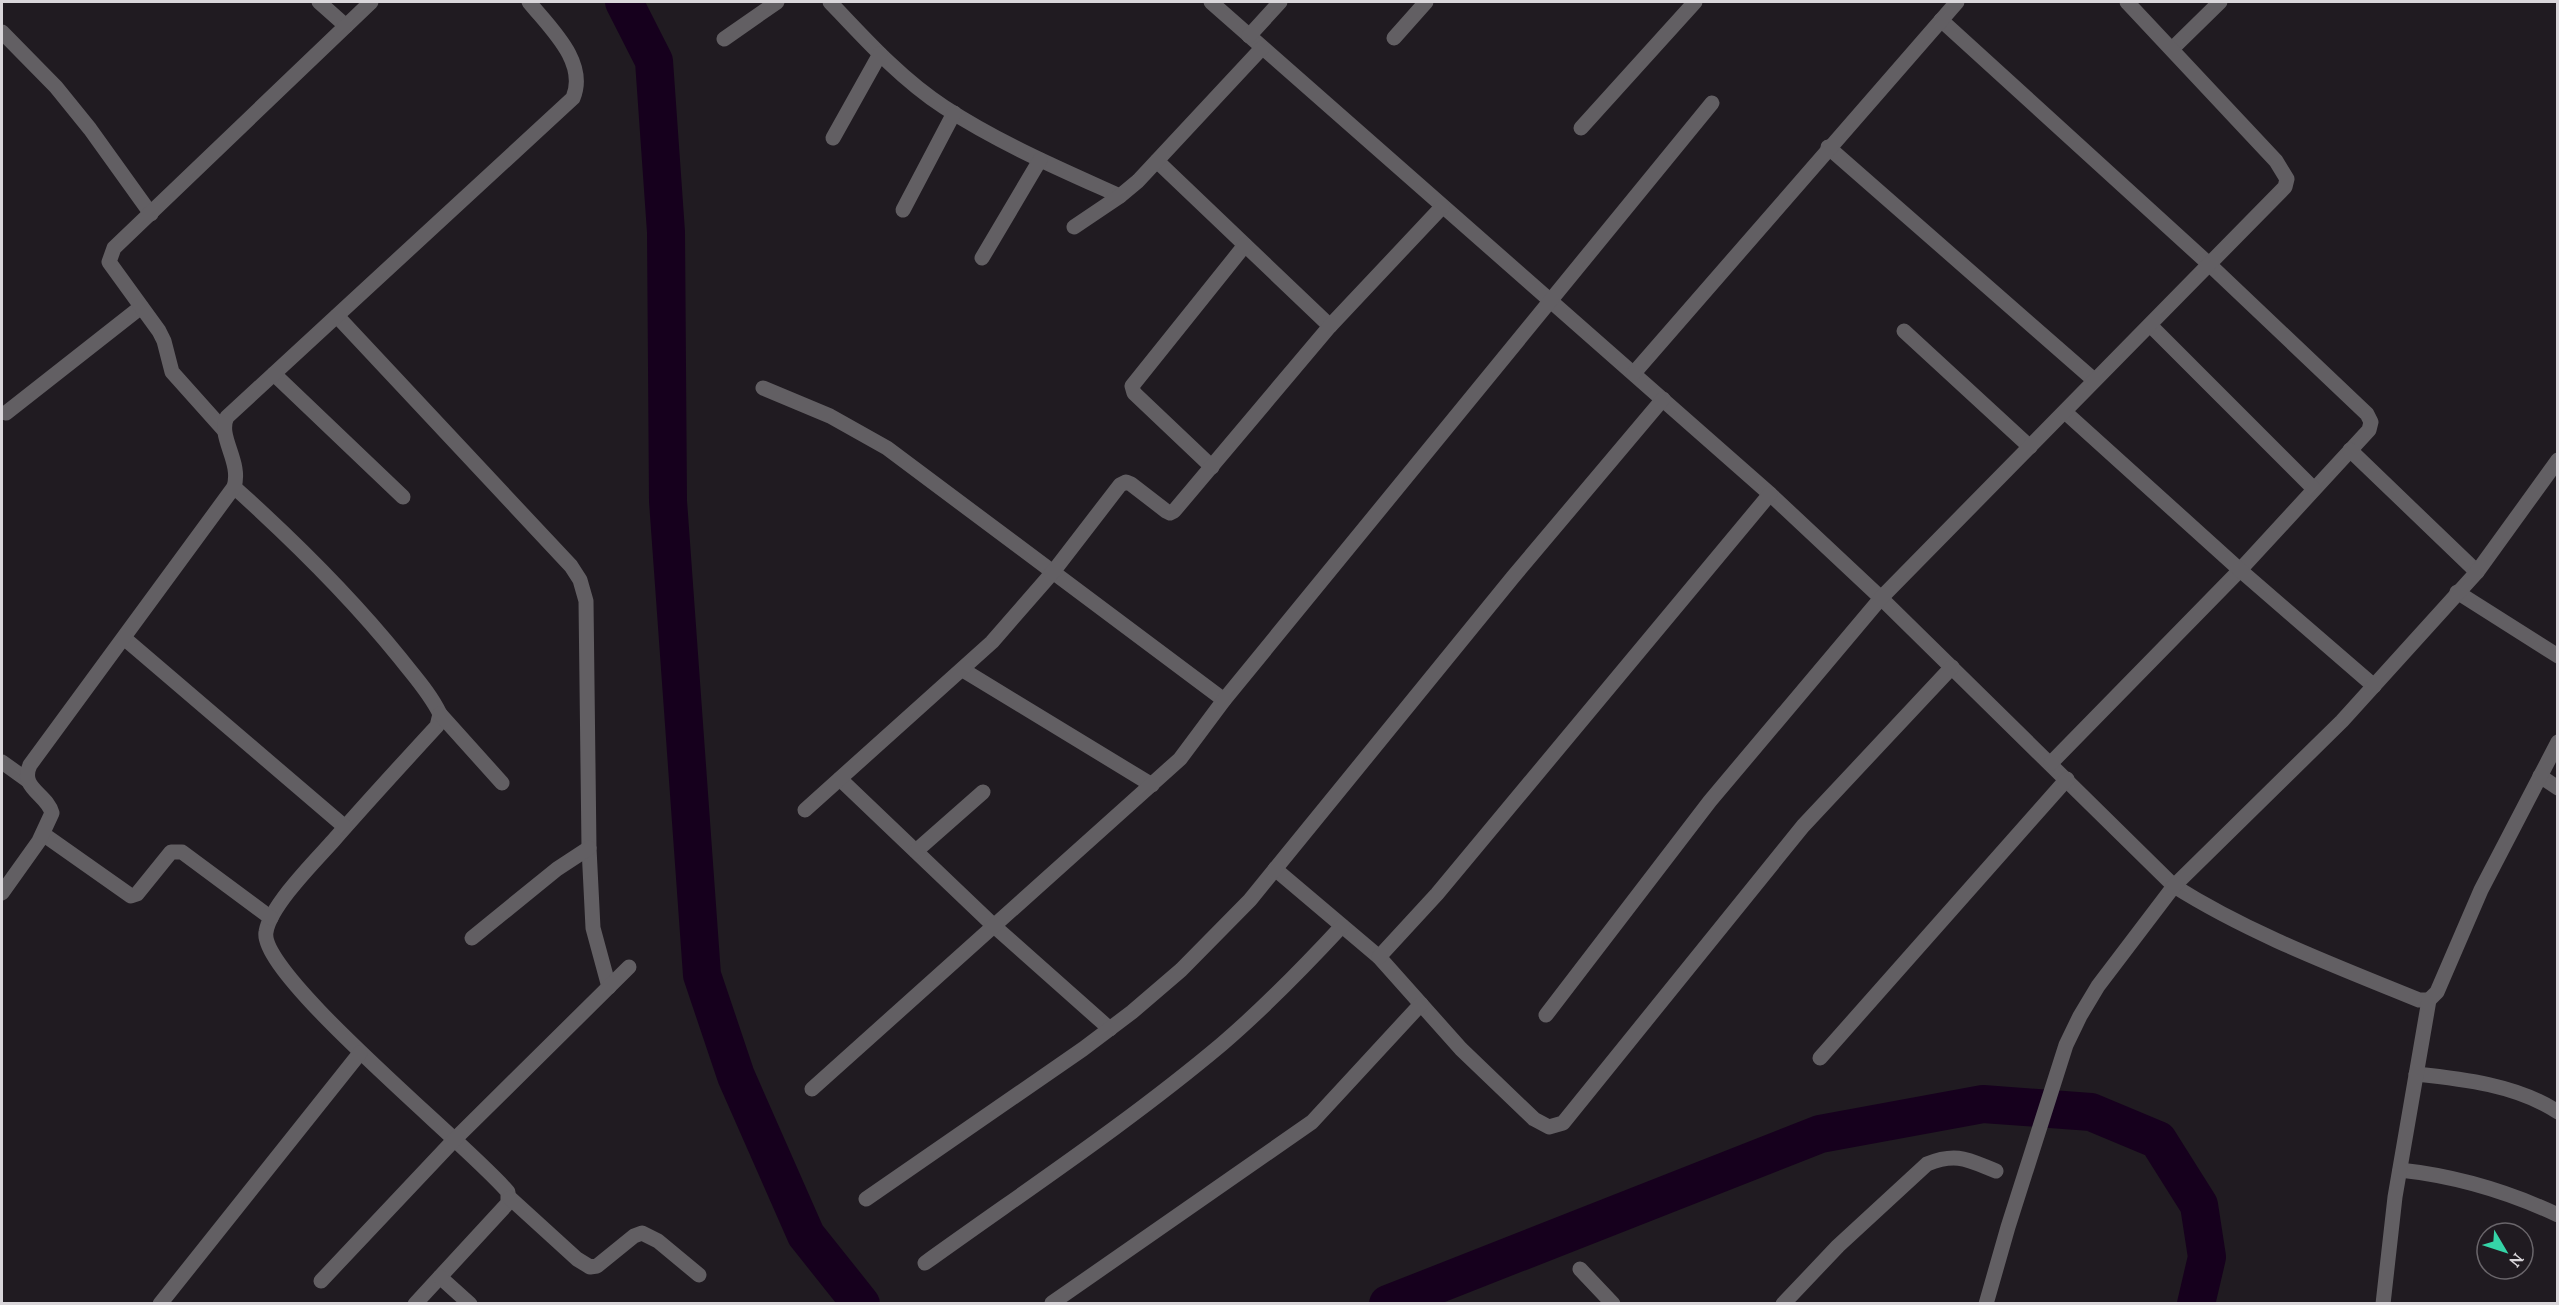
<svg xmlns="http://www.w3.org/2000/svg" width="2559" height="1305" viewBox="0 0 2559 1305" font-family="Lora,serif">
<rect width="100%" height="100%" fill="#201b21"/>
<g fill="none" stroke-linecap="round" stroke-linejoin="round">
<!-- river -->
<g stroke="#16001d" stroke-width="38">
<path d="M624,2L654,61L666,232L668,501L702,975L736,1076L806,1235L861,1304"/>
<path d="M1388,1304L1820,1134L1983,1104L2091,1112L2158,1140L2199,1205L2207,1257L2196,1304"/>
</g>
<!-- minor -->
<g stroke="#625f63" stroke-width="15">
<path d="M319,2L346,26"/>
<path d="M830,2C865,39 901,79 944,107C999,143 1060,169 1120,196"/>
<path d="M1211,2L1770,494L1881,598L2174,886C2250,934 2336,966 2419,1000H2429"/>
<path d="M1941,20L2210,265L2367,414L2371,422L2369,430L2240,570L2051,763"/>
<path d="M2,32L56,87L90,129L151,214"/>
<path d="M1249,36L1280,2"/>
<path d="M1394,38L1426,2"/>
<path d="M724,39L777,2"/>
<path d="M2172,49L2220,2"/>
<path d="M1581,128L1695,2"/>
<path d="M833,138L880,54"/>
<path d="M1828,147L2094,380"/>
<path d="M1157,161L1330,326"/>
<path d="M903,210L954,113"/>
<path d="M1074,227L1120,196L1138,181L1262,48"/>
<path d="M982,258L1040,160"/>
<path d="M337,316L571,566L580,580L586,601L589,848L593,928L609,987"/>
<path d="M2150,325L2314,489"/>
<path d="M1904,331L2030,447"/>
<path d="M1634,373L1957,2"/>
<path d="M274,374L403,497"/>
<path d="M763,388L830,416L887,448L1224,700"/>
<path d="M2065,412L2240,570L2374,686"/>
<path d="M6,413L141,307"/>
<path d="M223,429L172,372L164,341L159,331L109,262L114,248L371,2"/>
<path d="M2350,450L2477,572"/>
<path d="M1212,467L1134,393L1132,386L1245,245"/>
<path d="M234,487C293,540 350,596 400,658C414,676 430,693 440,714L437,726C402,764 367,802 333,841C315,861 270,906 266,932C258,975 473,1149 508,1192V1203L415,1304"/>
<path d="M2457,592L2558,656"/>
<path d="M124,638L345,827"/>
<path d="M963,670L1152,785"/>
<path d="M440,714L502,783"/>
<path d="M2,762L27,780"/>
<path d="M2540,776L2558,788"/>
<path d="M840,779L994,926L1110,1029"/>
<path d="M805,810L992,642L1053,572L1120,485L1126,482L1131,484L1166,511L1170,513L1174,511L1330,326L1442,207"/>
<path d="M43,834L131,896L137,894L171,852H182L271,918"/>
<path d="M916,851L983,792"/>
<path d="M1275,869L1379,957L1461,1049L1534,1119L1549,1127L1563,1123L1803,826L1952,667"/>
<path d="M2,893L39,841L52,813C47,794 19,788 30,765L234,487C242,461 217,437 227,417L573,98C588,62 550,28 529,2"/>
<path d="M472,938L557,869L589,848"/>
<path d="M1379,957L1437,894L1770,494"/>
<path d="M1546,1015L1710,801L1881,598L2285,187L2287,179L2276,161L2127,2"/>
<path d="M1820,1058L2067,779"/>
<path d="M2416,1074C2463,1079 2517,1085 2558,1112"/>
<path d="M812,1089L1180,759L1224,700L1712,103"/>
<path d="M2400,1170C2456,1176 2507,1191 2558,1215"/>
<path d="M510,1198L577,1259L590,1267L597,1266L634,1236L642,1233L658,1241L699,1275"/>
<path d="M866,1199L1083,1049L1132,1012L1181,970L1250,900L1513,577L1663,399"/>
<path d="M925,1263C1025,1191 1128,1123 1222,1044C1265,1007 1304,967 1342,926"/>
<path d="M1580,1269L1613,1304"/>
<path d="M440,1277L470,1304"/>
<path d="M321,1281L455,1139L629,967"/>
<path d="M1052,1303L1312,1122L1421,1004"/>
<path d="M160,1304L360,1053"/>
<path d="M1783,1304L1838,1246L1927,1164C1957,1152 1968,1160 1996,1171"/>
<path d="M1986,1304L2008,1227L2066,1045L2080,1016L2098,986L2174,886L2342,721L2477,572L2558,460"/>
<path d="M2383,1304L2395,1197L2429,1000L2437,992L2481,890L2558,742"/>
</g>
</g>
<!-- border -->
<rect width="2559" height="1305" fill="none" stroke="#d9d6da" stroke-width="6"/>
<!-- north arrow -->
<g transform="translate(2505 1251) rotate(129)"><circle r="28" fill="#201b21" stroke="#6a666b" stroke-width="1.5"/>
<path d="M0-4.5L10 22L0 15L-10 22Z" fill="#35d4a7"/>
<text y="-9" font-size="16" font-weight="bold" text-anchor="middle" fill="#d9d6da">N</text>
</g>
</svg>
